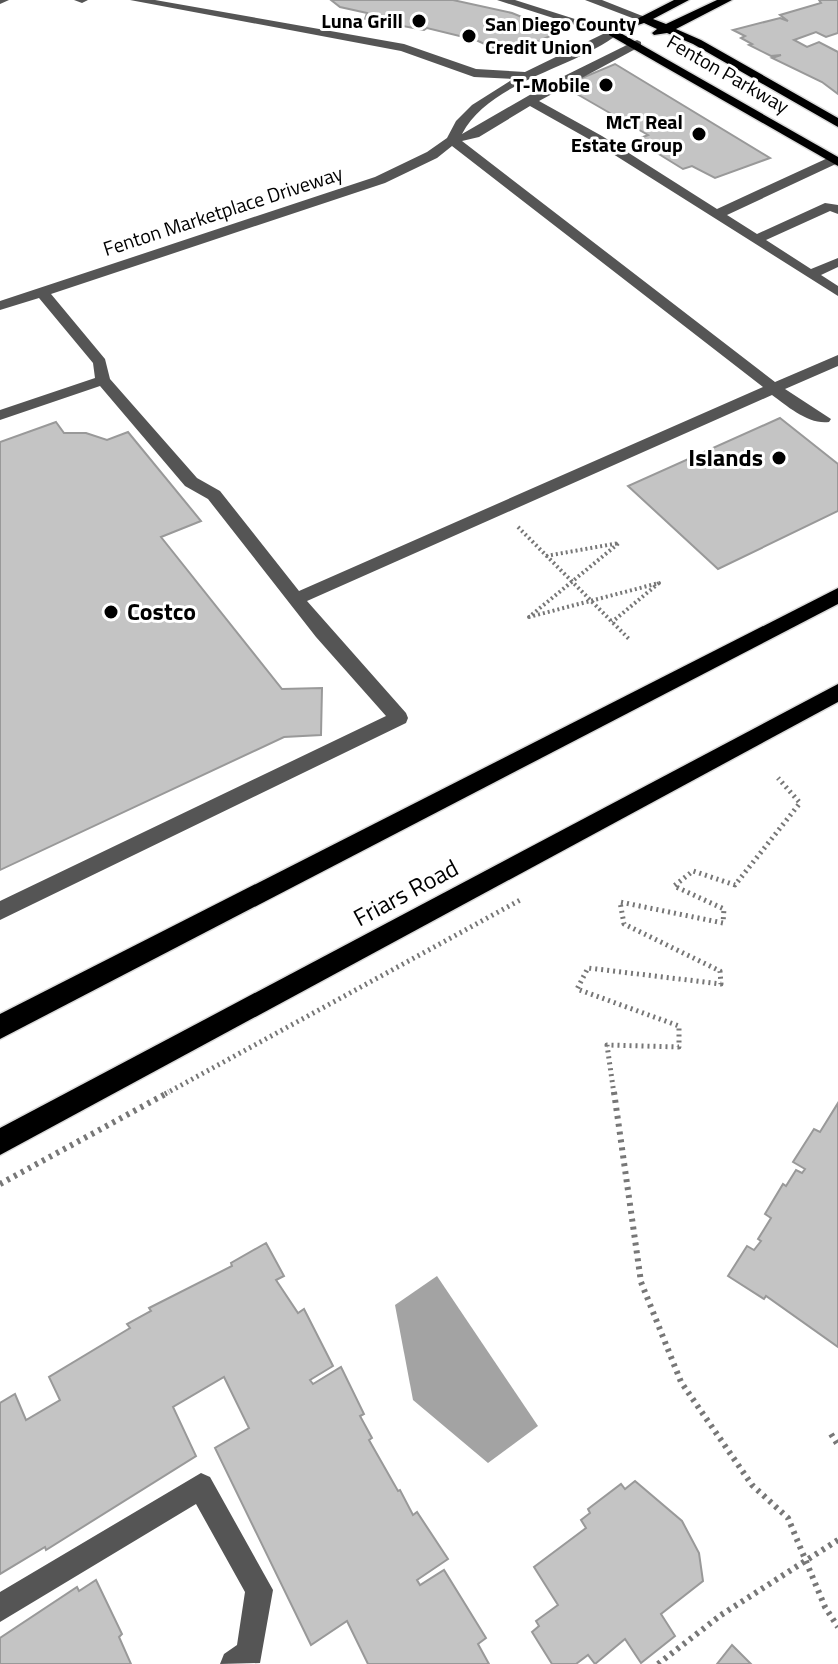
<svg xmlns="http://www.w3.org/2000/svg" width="838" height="1664" viewBox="0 0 838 1664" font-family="'Titillium Web',sans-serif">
<rect width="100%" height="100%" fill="#fff"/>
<!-- water -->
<path fill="#a3a3a3" d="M437,1276L538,1426L488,1463L413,1400L395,1305Z"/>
<!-- building -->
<g fill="#c4c4c4" stroke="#999" stroke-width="2">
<path d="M331,0H453L512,13L559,32L508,55L476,40L427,28L424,30L365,19L367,13L340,7Z"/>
<path d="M819,0H838V33L826,37L816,32L794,40L807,47L819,42L838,52V94L822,82L772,58L781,55L771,56L749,45L752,44L741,38L745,36L733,30L780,18L788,21L780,15L821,3Z"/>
<path d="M615,64L770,158L715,178L692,166L683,169L636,140L648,135L563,86Z"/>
<path d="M780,418L838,464V511L718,569L628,486Z"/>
<path d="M56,422L64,433H86L107,440L128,432L201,521L161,537L282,689L322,688L321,735L284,737L0,870V442Z"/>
<path d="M838,1103V1347L766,1296L764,1299L728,1276L747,1246L754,1250L761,1241L758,1239L771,1218L765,1214L783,1184L786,1186L796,1170L802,1173L805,1169L793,1162L814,1129L820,1132Z"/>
<path d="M266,1243L284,1276L276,1280L298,1313L304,1309L333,1366L310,1380L313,1384L341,1367L364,1414L360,1416L372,1438L369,1440L398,1491L400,1490L413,1515L417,1512L448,1559L417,1580L420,1585L444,1570L486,1638L478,1644L489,1664H368L347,1621L311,1645L215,1448L249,1428L224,1377L173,1407L196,1456L46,1550L45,1547L0,1574V1403L15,1394L26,1420L60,1400L49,1377L130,1328L127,1324L151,1311L149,1308L232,1266L231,1263Z"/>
<path d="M635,1481L682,1521L699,1553L703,1581L661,1614L675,1636L641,1663L625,1639L595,1664L588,1655L576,1664H552L532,1632L539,1626L536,1621L558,1605L534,1567L586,1528L581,1520L590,1513L588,1509L621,1484L625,1489Z"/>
<path d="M96,1580L122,1634L119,1637L131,1664H0V1638L77,1587L79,1591Z"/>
<path d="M732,1645L751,1664H717Z"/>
</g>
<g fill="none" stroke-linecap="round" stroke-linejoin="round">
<!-- major casing -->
<g stroke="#dbdbdb" stroke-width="3">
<g id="major">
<path d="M674,0H689L653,19L666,24L717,0H732L676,29L701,40L838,118V127L693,44L667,33L654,35L652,33L657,29L644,23L635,26L629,23Z"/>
<path d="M609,31H617L838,157V166L609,35Z"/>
</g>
</g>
<!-- highway casing -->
<g stroke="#dbdbdb" stroke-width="3">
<g id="highway">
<path d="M838,588V604L0,1039V1014Z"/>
<path d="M838,684V702L0,1155V1128Z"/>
</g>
</g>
<!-- path-far2 -->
<g stroke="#777" stroke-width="4" stroke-dasharray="2 3" stroke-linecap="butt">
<path d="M518,527L630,640"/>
<path d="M546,556L619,543L529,617L659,583L612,622"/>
</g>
<!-- path-far1 -->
<g stroke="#777" stroke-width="5" stroke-dasharray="2 4" stroke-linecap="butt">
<path d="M165,1094L522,899"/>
<path d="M614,1094L607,1045L679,1047V1026L577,989L588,968L721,984L720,971L624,924L620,902L723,923L724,909L674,886L693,871L735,885L800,803L778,778"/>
</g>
<!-- path -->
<g stroke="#777" stroke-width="6" stroke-dasharray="3 5" stroke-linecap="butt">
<path d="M614,1092L641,1282L681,1382L752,1485L788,1518L825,1607L838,1627"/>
<path d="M0,1184L169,1092"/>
<path d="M831,1434L838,1445"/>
<path d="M658,1664L721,1615"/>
</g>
<!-- minor -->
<g fill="#555" fill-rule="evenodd">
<path d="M0,0H9L0,4Z"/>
<path d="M74,0H88L82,3Z"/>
<path d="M130,0H155L404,44L476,69L525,72L603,34L497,0H515L619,33C577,68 490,80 462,134L554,81L637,40L641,42V46L539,101L602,136L717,209L830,157H838V163L727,215L757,234L825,203L838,205V214L830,211L766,240L811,269L838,258V267L821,275L838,286V296L594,142L530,106L479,137L462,141L775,382L838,355V366L785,389L831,419L829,422C809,425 787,406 772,395L307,601L406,713L408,718L406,723L0,920V901L386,716L316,637L208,499L185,486L100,386L0,420V410L95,378L93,363L39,298L0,310V301L375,177L427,152L447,138L456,121L472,105L513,79L474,77L401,51ZM452,146L763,387L299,591L220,491L197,478L110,379L105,359L51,294L385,183L437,158Z"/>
<path d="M585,0H602L650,19L640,21Z"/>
<path d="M201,1473L210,1477L273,1590L260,1663L220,1664L224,1654L237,1645L245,1592L196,1504L0,1622V1592Z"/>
</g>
<!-- major -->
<use href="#major" fill="#000" fill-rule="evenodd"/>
<!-- highway -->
<use href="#highway" fill="#000" fill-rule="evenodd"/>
<!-- path-bridge -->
<path stroke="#777" stroke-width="6" stroke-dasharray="3 5" stroke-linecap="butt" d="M721,1615L838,1540"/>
</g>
<!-- markers -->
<g fill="#000" stroke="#fff" stroke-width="3">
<circle cx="419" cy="21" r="8"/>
<circle cx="469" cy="36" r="8"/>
<circle cx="606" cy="85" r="8"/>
<circle cx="699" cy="134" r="8"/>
<circle cx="779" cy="458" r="8"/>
<circle cx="111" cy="612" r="8"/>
</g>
<g text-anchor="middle" stroke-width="6" stroke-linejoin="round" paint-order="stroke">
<!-- far-poi labels -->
<g font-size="20" font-weight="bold" fill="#000" stroke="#fff" text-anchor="end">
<text x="403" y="28">Luna Grill</text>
<text x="485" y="31" text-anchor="start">San Diego County<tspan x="485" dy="23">Credit Union</tspan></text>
<text x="590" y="92">T-Mobile</text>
<text x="683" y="129">McT Real<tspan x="683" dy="23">Estate Group</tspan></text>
</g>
<!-- far-street labels -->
<g font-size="20" fill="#000" stroke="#fff">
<text transform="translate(728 74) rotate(30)" y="7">Fenton Parkway</text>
<text transform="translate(223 211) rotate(-18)" y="7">Fenton Marketplace Driveway</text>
</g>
<!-- poi labels -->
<g font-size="24" font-weight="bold" fill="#000" stroke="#fff" text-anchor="end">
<text x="763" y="466">Islands</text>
<text x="127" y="620" text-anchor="start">Costco</text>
</g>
<!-- street labels -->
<g font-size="24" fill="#000" stroke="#fff">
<text transform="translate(406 893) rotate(-28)" y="8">Friars Road</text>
</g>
</g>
</svg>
